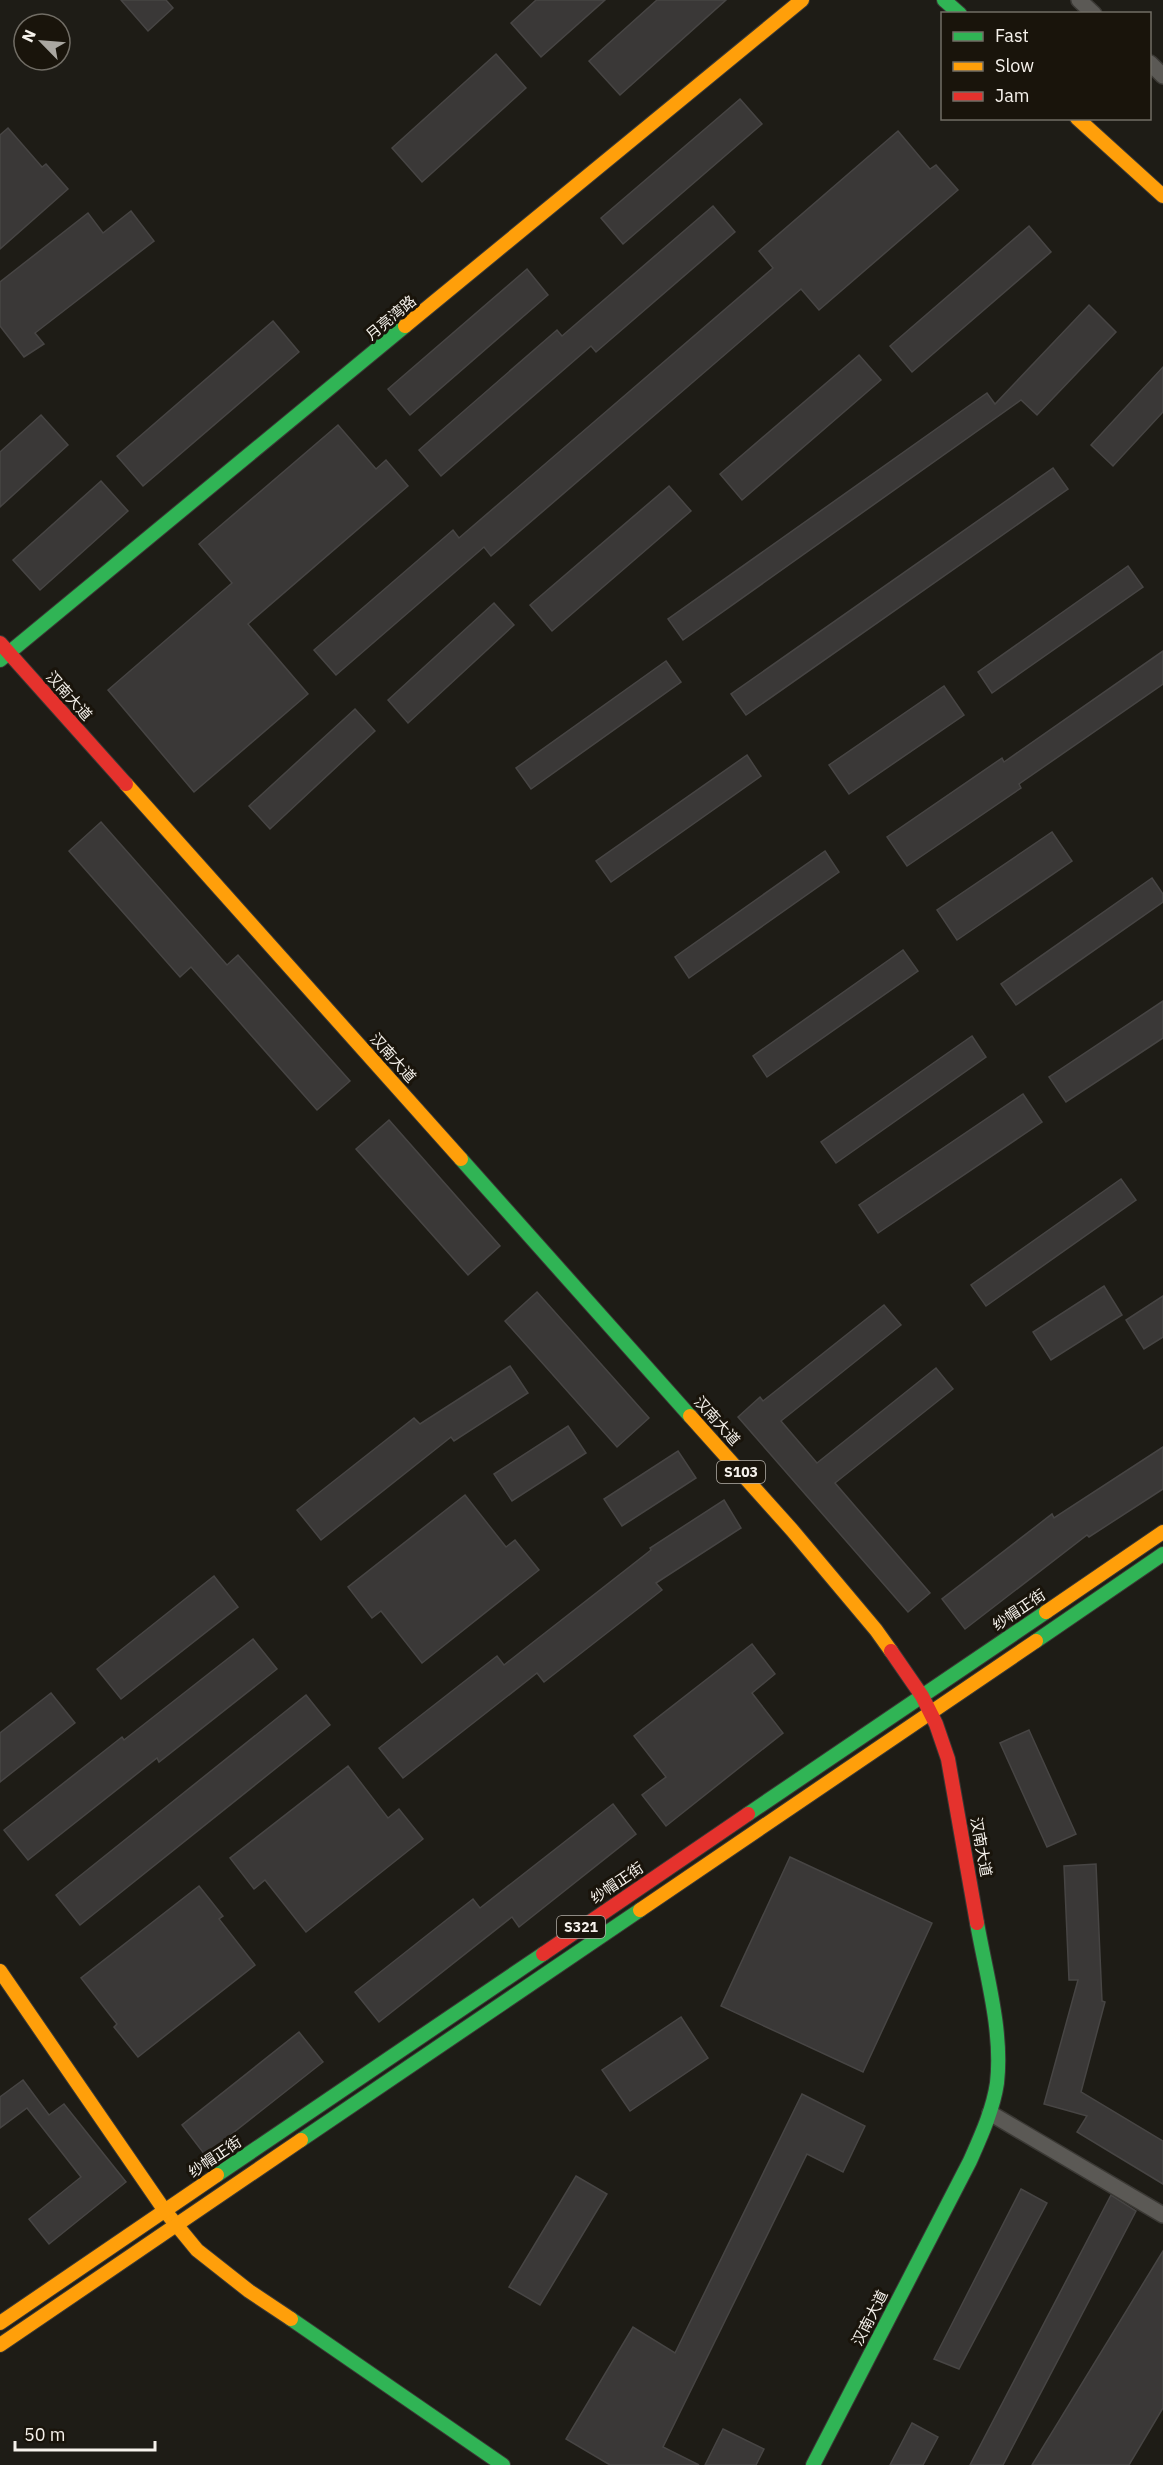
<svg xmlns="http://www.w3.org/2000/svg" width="1163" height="2465" viewBox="0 0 1163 2465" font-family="'IBM Plex Sans','Noto Sans SC',sans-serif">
<rect width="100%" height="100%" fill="#1e1c16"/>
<!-- building -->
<g fill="#3a3837" stroke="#474544" stroke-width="1.5">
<path d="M121,0H166L173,8L148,31Z"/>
<path d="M536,0H605L541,57L511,23Z"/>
<path d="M657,0H726L620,95L589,61Z"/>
<path d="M496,54L526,88L422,182L392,148Z"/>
<path d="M740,99L762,124L623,244L601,218Z"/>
<path d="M8,128L42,167L46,164L68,189L0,249V135Z"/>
<path d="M898,131L930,169L936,165L958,190L819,310L801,289L491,556L484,547L336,675L314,650L453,530L459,538L773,268L759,251Z"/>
<path d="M713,206L735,232L596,352L591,346L441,476L419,450L557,330L562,336Z"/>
<path d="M131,211L154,241L35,333L44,344L24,357L0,326V282L88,213L103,233Z"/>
<path d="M1029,226L1051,252L912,372L890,346Z"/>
<path d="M527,269L548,295L410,415L388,389Z"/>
<path d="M1089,305L1116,332L1037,415L1021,400L683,640L668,619L987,393L995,404Z"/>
<path d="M273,321L299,352L143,486L117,456Z"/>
<path d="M859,355L881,380L742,500L720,474Z"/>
<path d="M1163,367V412L1113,466L1091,445Z"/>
<path d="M41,415L68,445L0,507V452Z"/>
<path d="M338,425L376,469L386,460L408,486L248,624L308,694L194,792L108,690L232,583L199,544Z"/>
<path d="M1053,468L1068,489L746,715L731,694Z"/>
<path d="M101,481L128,511L40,590L13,560Z"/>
<path d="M669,486L691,511L552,631L530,605Z"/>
<path d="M1128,566L1143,587L992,693L978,672Z"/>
<path d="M494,603L514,625L408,723L388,700Z"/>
<path d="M1163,651V684L1019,784L1021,788L907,866L887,837L1002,758L1004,762Z"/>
<path d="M666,661L681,682L531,789L516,768Z"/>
<path d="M944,686L964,715L849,794L829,765Z"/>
<path d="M355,709L375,731L270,829L249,806Z"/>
<path d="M747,755L761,776L611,882L596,861Z"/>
<path d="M101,822L227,965L238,955L350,1081L317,1110L191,967L180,977L69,851Z"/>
<path d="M1052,832L1072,861L957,940L937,910Z"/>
<path d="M825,851L839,872L689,978L675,957Z"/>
<path d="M1152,878L1163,894V902L1016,1005L1001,984Z"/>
<path d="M903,950L918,971L767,1077L753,1056Z"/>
<path d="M1163,1001V1038L1066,1102L1049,1077Z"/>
<path d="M972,1036L986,1057L836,1163L821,1142Z"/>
<path d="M1023,1094L1042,1122L878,1233L859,1205Z"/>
<path d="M389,1120L500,1246L468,1275L356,1149Z"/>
<path d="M1121,1179L1136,1200L986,1306L971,1285Z"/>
<path d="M1104,1286L1122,1315L1051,1360L1033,1332Z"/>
<path d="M537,1292L649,1418L617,1447L505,1321Z"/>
<path d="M1163,1296V1337L1144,1349L1126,1320Z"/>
<path d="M884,1305L901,1325L781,1421L817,1463L936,1368L953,1389L835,1483L930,1593L908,1612L738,1417L760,1397L763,1401Z"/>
<path d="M510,1366L528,1393L454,1441L451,1437L321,1540L297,1510L414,1418L420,1424Z"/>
<path d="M568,1426L586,1453L512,1501L494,1474Z"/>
<path d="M1163,1447V1489L1089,1537L1087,1535L965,1629L942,1599L1052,1514L1054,1518Z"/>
<path d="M678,1451L696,1478L622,1526L604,1499Z"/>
<path d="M465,1495L506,1547L515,1540L539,1570L422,1663L381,1611L372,1618L348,1587Z"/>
<path d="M724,1500L741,1528L656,1583L662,1590L544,1682L537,1673L403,1778L379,1748L497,1656L504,1665L651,1550L650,1548Z"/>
<path d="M214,1576L238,1607L121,1699L97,1669Z"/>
<path d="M253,1639L277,1669L159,1762L157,1758L28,1860L4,1830L122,1737L124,1740Z"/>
<path d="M752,1644L775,1674L752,1693L783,1733L666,1826L642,1795L666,1777L634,1736Z"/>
<path d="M51,1693L75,1723L0,1782V1733Z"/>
<path d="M306,1695L330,1725L80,1925L56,1895Z"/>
<path d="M1029,1730L1076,1834L1047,1847L1000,1743Z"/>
<path d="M348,1766L388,1818L399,1809L423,1839L306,1932L265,1880L254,1889L230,1858Z"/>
<path d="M613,1804L636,1834L519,1927L512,1917L379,2022L355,1992L473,1899L480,1908Z"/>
<path d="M790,1857L932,1923L863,2072L721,2006Z"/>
<path d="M1096,1864L1102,2001L1105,2002L1081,2092L1163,2141V2184L1077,2132L1087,2116L1044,2104L1078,1980H1069L1064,1866Z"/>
<path d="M199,1886L223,1916L219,1919L255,1965L138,2057L114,2027L117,2024L81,1978Z"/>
<path d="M681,2017L708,2058L630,2111L602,2070Z"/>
<path d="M299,2032L323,2062L205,2155L182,2125Z"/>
<path d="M23,2080L49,2115L64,2104L126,2182L49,2244L29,2219L81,2177L27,2108L0,2128V2097Z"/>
<path d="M802,2094L865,2126L843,2172L807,2154L663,2447L699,2465H610L566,2439L633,2327L675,2353Z"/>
<path d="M576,2176L607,2194L540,2305L509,2287Z"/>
<path d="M1021,2189L1047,2203L959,2369L934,2359Z"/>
<path d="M1111,2195L1136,2211L1003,2465H970Z"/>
<path d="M1163,2251V2408L1129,2465H1032Z"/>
<path d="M912,2423L938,2437L923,2465H890Z"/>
<path d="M723,2429L764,2449L756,2465H705Z"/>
</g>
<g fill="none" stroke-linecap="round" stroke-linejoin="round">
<!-- street casing -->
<g stroke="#3b3935" stroke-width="18">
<g id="street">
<path d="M1079,0L1094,14"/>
<path d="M1150,63L1163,76"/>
<path d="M990,2113L1163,2215"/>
</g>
</g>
<!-- fast casing -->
<g stroke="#3b3935" stroke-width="16">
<g id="fast">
<path d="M944,0L960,14"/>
<path d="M0,660L405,326"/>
<path d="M461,1159L690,1416"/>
<path d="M1036,1641L1163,1554"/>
<path d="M748,1814L1046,1612"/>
<path d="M301,2140L640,1910"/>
<path d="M217,2175L543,1954"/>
<path d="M291,2319L503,2465"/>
<path d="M813,2465L970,2161C981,2136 993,2110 997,2083C1003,2031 986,1974 977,1923"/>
</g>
</g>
<!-- slow casing -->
<g stroke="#3b3935" stroke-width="16">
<g id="slow">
<path d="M1077,118L1163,196"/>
<path d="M405,326L802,0"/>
<path d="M126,784L461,1159"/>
<path d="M690,1416L792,1530L876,1630L891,1651"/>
<path d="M1046,1612L1163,1532"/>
<path d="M640,1910L1036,1641"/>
<path d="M0,1971L165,2211L197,2250L249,2291L291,2319"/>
<path d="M0,2323L217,2175"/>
<path d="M0,2345L301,2140"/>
</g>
</g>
<!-- jam casing -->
<g stroke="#3b3935" stroke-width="16">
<g id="jam">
<path d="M0,643L126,784"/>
<path d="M891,1651L922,1696L936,1724L948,1759L977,1923"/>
<path d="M543,1954L748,1814"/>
</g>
</g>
<!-- street -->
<use href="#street" stroke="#5b5955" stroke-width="15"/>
<!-- fast -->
<use href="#fast" stroke="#30b455" stroke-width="14"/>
<!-- slow -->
<use href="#slow" stroke="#ff9f0a" stroke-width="14"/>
<!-- jam -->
<use href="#jam" stroke="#e5322d" stroke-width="14"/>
</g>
<g text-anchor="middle" stroke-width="6" stroke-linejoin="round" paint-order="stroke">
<!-- shield labels -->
<g fill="#19140b" stroke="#b4afa8" stroke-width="1.5">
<rect x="717" y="1461" width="48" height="22" rx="4.5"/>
<rect x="557" y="1916" width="48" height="22" rx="4.5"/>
</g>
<g font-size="14" font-weight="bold" fill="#f6f2ec">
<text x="741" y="1477">S103</text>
<text x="581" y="1932">S321</text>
</g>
<!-- street labels -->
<g font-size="15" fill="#f6f2ec" stroke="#19140b">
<text transform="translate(391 318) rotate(-40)" y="5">月亮湾路</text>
<text transform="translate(69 696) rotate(48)" y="5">汉南大道</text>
<text transform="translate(393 1058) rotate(48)" y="5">汉南大道</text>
<text transform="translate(717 1421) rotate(48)" y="5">汉南大道</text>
<text transform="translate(1019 1610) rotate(-34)" y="5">纱帽正街</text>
<text transform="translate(981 1847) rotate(80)" y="5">汉南大道</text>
<text transform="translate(617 1883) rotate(-34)" y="5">纱帽正街</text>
<text transform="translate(215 2157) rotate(-34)" y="5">纱帽正街</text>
<text transform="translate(870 2318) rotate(-63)" y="5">汉南大道</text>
</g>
</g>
<!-- legend -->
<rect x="941" y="12" width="210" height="108" fill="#19140b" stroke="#716d65" stroke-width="1.5"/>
<rect x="953" y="32" width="30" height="9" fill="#30b455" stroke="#716d65" stroke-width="1.5"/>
<text x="995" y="42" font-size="18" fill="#f6f2ec">Fast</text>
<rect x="953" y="62" width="30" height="9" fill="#ff9f0a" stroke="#716d65" stroke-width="1.5"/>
<text x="995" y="72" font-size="18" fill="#f6f2ec">Slow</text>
<rect x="953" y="92" width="30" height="9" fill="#e5322d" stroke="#716d65" stroke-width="1.5"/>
<text x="995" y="102" font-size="18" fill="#f6f2ec">Jam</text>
<!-- north arrow -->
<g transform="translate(42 42) rotate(295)"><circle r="28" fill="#19140b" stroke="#716d65" stroke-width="1.5"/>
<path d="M0-4.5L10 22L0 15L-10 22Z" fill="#aaa7a1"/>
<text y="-9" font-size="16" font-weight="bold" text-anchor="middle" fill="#f6f2ec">N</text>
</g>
<!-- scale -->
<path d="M15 2441v9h140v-9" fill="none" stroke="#f6f2ec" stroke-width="3"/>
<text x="24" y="2441" font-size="18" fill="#f6f2ec" stroke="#19140b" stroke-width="4.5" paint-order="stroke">50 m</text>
</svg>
